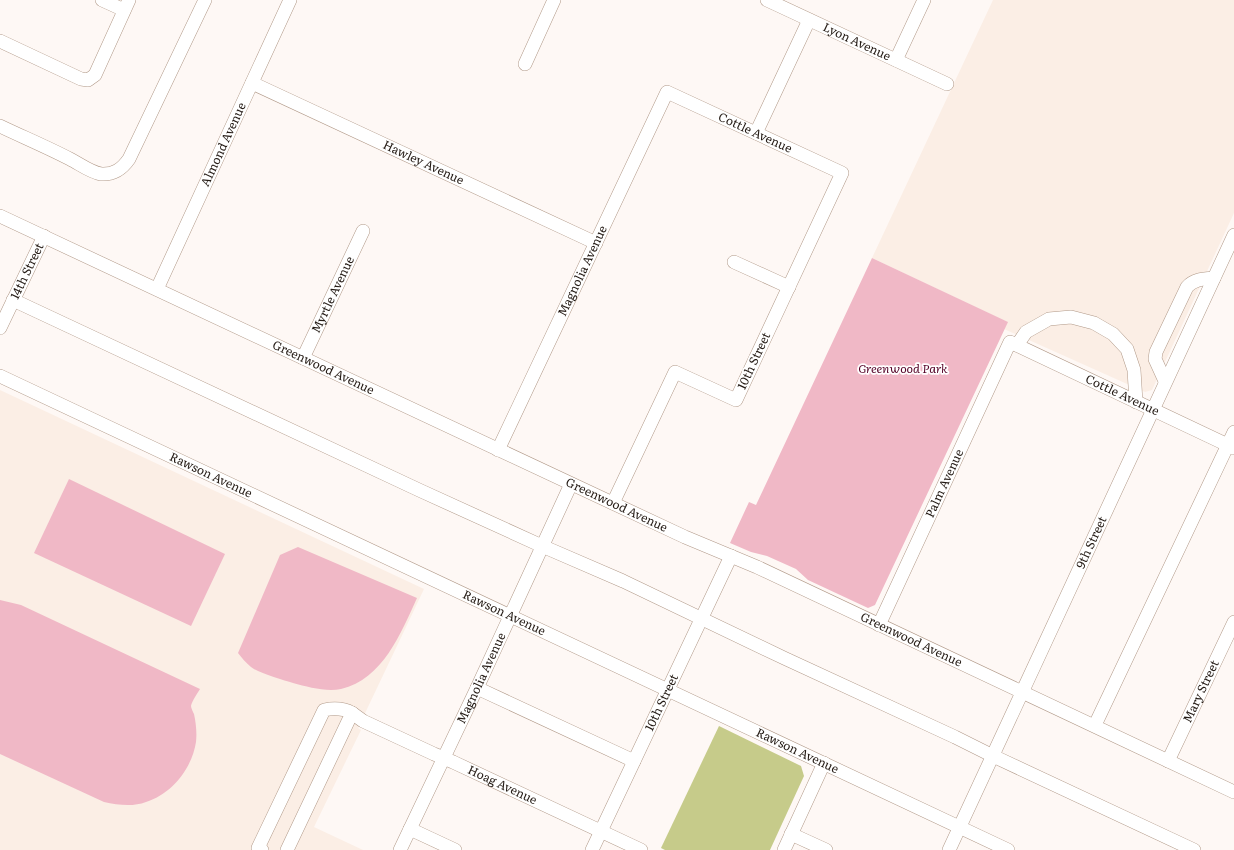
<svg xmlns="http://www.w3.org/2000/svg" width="1234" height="850" viewBox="0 0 1234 850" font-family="Literata,serif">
<rect width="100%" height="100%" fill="#fef8f5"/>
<!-- built -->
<g fill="#fbeee5">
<path d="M993,0H1234V213L1152,390L1145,392L1004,329L1007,322L872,258Z"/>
<path d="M0,390L424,589L358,728L361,730L314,827L363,850H0Z"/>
</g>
<!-- green -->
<g fill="#f0b8c6">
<path d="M872,258L1008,322L875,605L868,608L808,580L796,569L767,556L751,552L730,543L749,502L756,505Z"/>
<path d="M69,479L225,554L191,626L34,553Z"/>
<path d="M298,547L417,598C401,633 383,679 341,689C326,692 308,687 293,683C283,680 258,673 251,667C246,663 242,658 238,653L280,555Z"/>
<path d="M0,600L21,605L200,689C197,694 192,701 191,706C191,708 193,712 194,714C196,723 197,733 196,742C192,768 172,794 146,802C133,807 118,805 104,802L0,754Z"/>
</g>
<!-- water -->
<path fill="#c6cb8a" d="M719,726L801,766L804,776L770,850H665L661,848Z"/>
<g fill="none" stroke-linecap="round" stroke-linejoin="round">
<!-- minor casing -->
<g stroke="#b19988" stroke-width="14">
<g id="minor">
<path d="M102,0L124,10"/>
<path id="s1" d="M767,0L947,84"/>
<path d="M0,41L81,79L88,80L95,75L129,0"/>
<path d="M896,60L924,0"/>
<path d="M525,64L554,0"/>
<path id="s2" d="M252,83L596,243"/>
<path d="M0,126C23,137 47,147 70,159C80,164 90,172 101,174C114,175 122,169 129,159L205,0"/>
<path d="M756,133L809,20"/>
<path id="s3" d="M0,216L685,537L757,567L1234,792"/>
<path d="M734,262L789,287"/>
<path id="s4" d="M157,289L290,0"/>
<path d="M13,300L419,490L542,546L623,581L784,658L955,737L993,756L1194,850"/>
<path id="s5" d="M0,328L44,236"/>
<path d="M1017,345L1026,332L1049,319L1071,317L1094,323L1113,334L1127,349L1134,370L1136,402"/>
<path id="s6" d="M303,358L363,231"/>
<path id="s7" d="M0,376L1008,850"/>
<path d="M1165,381L1155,359L1156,352L1187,287C1194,279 1204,279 1214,278"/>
<path id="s8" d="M498,450L667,92L842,173L736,400L675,372L613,503"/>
<path id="s9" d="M879,625L1010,342L1234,448"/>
<path d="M477,688L634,761"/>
<path id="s10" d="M352,713L363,721L434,754L453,762L641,850"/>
<path d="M1095,725L1234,432"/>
<path id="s11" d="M1168,761L1234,622"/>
<path d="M410,829L455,850"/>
<path d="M791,834L826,850"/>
<path d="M262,850L258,848L324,710C334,708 343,708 352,713L287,850"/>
<path id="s12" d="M400,850L477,688L571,484"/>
<path id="s13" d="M592,850L731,556"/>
<path d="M784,850L824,763"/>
<path id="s14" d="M949,850L1234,235"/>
</g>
</g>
<!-- minor -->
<use href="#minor" stroke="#fff" stroke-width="13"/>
</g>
<g text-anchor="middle" stroke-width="3.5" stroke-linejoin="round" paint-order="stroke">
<!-- street labels -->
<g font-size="12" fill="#241b15" stroke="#fff">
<text dy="4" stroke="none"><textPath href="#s1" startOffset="99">Lyon Avenue</textPath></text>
<text dy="4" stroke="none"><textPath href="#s8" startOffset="493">Cottle Avenue</textPath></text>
<text dy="4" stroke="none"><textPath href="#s4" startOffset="159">Almond Avenue</textPath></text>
<text dy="4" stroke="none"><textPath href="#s2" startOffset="189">Hawley Avenue</textPath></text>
<text dy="4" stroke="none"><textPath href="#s5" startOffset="63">14th Street</textPath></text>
<text dy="4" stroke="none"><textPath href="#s8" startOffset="198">Magnolia Avenue</textPath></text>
<text dy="4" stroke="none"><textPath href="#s6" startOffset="70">Myrtle Avenue</textPath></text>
<text transform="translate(754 361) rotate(-65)" y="4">10th Street</text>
<text dy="4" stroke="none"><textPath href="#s3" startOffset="357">Greenwood Avenue</textPath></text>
<text dy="4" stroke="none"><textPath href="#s9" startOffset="436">Cottle Avenue</textPath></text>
<text dy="4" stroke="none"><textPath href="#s7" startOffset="233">Rawson Avenue</textPath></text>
<text dy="4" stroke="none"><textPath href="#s9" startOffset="156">Palm Avenue</textPath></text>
<text dy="4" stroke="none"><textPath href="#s3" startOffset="681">Greenwood Avenue</textPath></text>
<text dy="4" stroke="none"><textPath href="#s14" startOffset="339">9th Street</textPath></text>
<text dy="4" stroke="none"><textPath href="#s7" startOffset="557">Rawson Avenue</textPath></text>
<text dy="4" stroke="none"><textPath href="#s3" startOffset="1005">Greenwood Avenue</textPath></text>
<text dy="4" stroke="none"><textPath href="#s12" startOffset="190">Magnolia Avenue</textPath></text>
<text dy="4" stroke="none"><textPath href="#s11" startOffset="77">Mary Street</textPath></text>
<text dy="4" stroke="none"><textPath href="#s13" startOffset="163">10th Street</textPath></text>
<text dy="4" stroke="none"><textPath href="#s7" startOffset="881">Rawson Avenue</textPath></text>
<text dy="4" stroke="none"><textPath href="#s10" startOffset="167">Hoag Avenue</textPath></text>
</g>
<!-- park labels -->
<g font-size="12" font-style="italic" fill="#560429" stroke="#fff">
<text x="903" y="373">Greenwood Park</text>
</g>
</g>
</svg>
